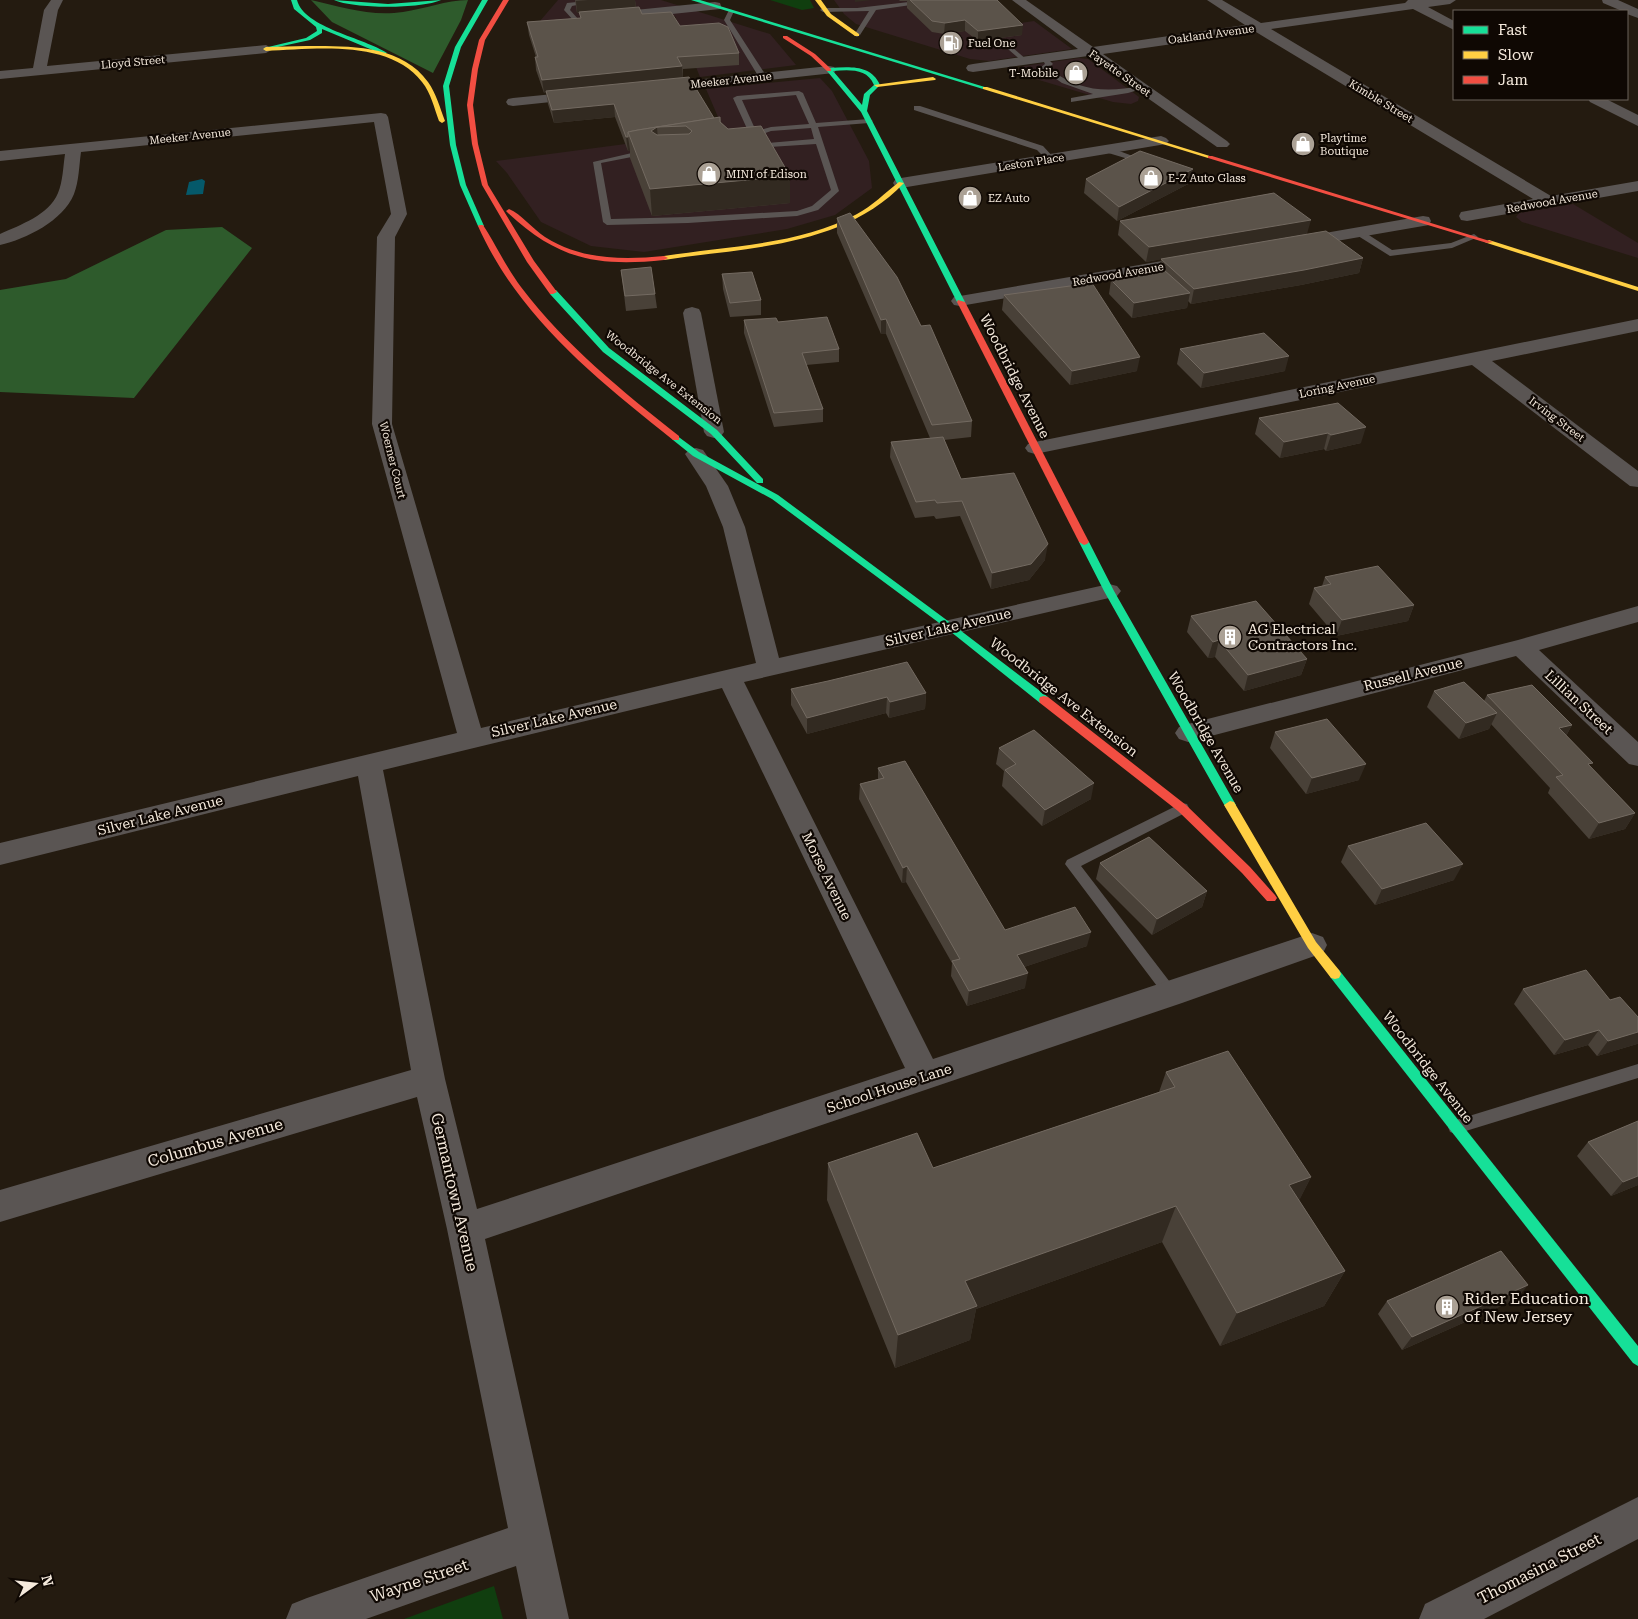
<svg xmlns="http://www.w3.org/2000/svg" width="1638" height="1619" viewBox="0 0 1638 1619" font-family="'Roboto Serif',serif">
<rect width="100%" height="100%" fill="#241b10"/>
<!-- commercial -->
<g fill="#322021">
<path d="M558,0H661L770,34L796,65L700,77L675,16L543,28L540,21Z"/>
<path d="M834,0H920L959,32L1034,21L1072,49L989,61L970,59L856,24L844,14Z"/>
<path d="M1079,58L1088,59L1139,97L1138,101L1131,104L1113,102L1022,75L1018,71L1019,68L1024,66Z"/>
<path d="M820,78L832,91L869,161L872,188L835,215L787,229L644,252L591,246L541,222L507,173L496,161L724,131L706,89Z"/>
<path d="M1573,204L1638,243V258L1522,222L1516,217L1519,213Z"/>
</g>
<!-- green -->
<g fill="#103e0f">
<path d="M770,0H810L814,8L802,10Z"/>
<path d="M494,1586L503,1619H404Z"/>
</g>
<!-- forest -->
<g fill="#2e5b2c">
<path d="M311,0C342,7 371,17 403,12C425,9 446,0 468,0L461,20L433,73L332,22Z"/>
<path d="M222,227L252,248L134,398L0,392V290L66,279L166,230Z"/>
</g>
<!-- water -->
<path fill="#05596a" d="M202,179L205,181L203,194L186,195L189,182Z"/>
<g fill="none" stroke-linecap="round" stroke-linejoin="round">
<!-- lane -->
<g fill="#5a5553" fill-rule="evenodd">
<path d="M587,1V3L572,6L570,10L579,20L578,21H574L564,10L567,3Z"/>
<path d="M909,2L911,3V5L876,10L860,35L857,37L854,35L869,11L823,12L820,10L823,8H857Z"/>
<path d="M729,10L734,11L730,20L767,77L766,79H760L724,20Z"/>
<path d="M1001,41H1005L1027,60V62H1023L1001,43Z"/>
<path d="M1045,56L1053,64L1048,68C1079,91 1104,93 1141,86L1145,88L1128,93L1071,102V98L1093,94L1062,83L1042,69L1040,68L1045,64L1042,58Z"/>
<path d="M799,91L803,93L816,123L869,119L873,121L869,123L818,127L839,191L818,210L797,216L688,223L607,225L603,222L593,162L649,149H652V153L601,163L611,219L688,217L797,211L812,206L831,190L816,144L755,148L751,146L755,144L814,139L811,128L771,131L754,137L743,138V134L749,133L733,98L737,96ZM796,95L809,124L771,127L756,131L742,100Z"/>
<path d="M914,106H920L1043,146L1055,159L1048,161L1037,150L914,110Z"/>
<path d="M1105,148H1111L1149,162L1145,164L1105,152Z"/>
<path d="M1172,170H1178L1205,181L1201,183L1172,174Z"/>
<path d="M1355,230H1361L1392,250L1451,243L1474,234L1478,237L1452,248L1390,256L1355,234Z"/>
<path d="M1182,803L1187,804L1189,808L1187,812L1081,866L1176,990L1179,994L1176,998L1171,1000L1166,998L1065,864L1067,860Z"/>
<path d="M1638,1064V1078L1456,1134L1450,1132L1448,1127L1450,1122L1456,1120Z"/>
</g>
<!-- street -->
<g fill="#5a5553" fill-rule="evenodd">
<path d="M51,0H63L58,10L47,66L266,45L273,49L266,53L0,79V71L33,68L44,10Z"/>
<path d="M1012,0H1026L1093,47L1245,25L1207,0H1222L1261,23L1405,3L1408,0H1456L1450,4L1428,7L1454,21V30L1413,9L1271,29L1551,196L1638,181V191L1467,221L1461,220L1459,216L1461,212L1533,199L1256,32L1103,54L1227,141L1230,144L1227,147H1217L1088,56L973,72L968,71L966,68L968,65L973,64L1078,49Z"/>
<path d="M1602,0H1618L1638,9V18L1627,14V11H1622L1603,3Z"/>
<path d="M715,2L720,3L721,6L720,9L605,21L598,17L605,13Z"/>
<path d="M829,66L834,67L836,70L834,73L656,92L651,91L649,88L651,85L656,84Z"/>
<path d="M584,91L589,92L591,95L589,98L513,106L508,105L506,102L508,99L513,98Z"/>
<path d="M1588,99H1606L1638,115V126L1590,102Z"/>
<path d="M381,113L386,114L388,117L407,214L395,237L392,424L481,728L756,663L723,527L706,486L685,454L689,450L696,448L703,450L728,486L745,527L779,658L1109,584L1117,586L1121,591L1117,596L1109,598L744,682L933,1059L1312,933L1323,937L1327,945L1323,953L1182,1003L485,1239L569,1619H527L516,1566L366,1619H286L292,1604L307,1598L508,1528L447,1229L417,1097L0,1222V1190L411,1070L358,776L0,865V843L457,733L372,424L377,237L391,214L374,122L81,152C79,166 79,181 74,194C63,221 26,239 0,245V234C20,225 49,215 58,193C63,181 63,167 65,154L0,161V151ZM722,688L905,1068L477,1209L445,1079L383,770Z"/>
<path d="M1161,136L1166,138L1169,141L1166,144L901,188L895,186L893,183L895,180L901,178Z"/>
<path d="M1423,216L1429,217L1431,221L1429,225L1296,248L1290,247L1287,243L1290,239L1296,238Z"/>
<path d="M1197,255L1203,256L1206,260L1203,264L960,306L954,305L951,301L954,297L960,296Z"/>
<path d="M692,307L699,309L701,313L724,432L721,436L714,438L707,436L704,432L683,313L685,309Z"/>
<path d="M1638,319V331L1492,361L1638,471V487L1630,486L1472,365L1035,454L1028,452L1025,448L1028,444L1035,442Z"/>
<path d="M1638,606V622L1539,650L1638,742V766L1629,764L1516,656L1188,742L1179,739L1175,733L1179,727L1188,724L1518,640Z"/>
<path d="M1638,1497V1539L1484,1619H1419L1425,1604Z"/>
</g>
<!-- fast -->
<g fill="#16e098" fill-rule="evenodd">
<path d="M291,0H297C304,28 365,38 387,53L382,54L322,29V33L310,40L264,50V48L306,38L317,31L316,27L294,9Z"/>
<path d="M334,0L388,4L441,0C422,9 353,9 334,0Z"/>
<path d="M482,0H488L461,47L449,86L456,145L466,185L484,226L481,228L478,226L460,185L450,145L443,86L455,47Z"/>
<path d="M691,0H700L988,88L983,89Z"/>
<path d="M829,68C849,67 871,64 880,85L870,95L867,111L965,302L964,304L957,302L861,112L827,71ZM833,71C849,70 867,68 874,85L864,94L862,105Z"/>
<path d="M550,290H556L609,348L717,430L763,479V483H757L711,434L603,352L550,294Z"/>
<path d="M676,435L699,452L778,495L952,624L1048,697L1049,700L1048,703H1040L946,628L772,499L693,456L673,440L672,438Z"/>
<path d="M1084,539L1089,542L1114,591L1236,805L1234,808H1226L1104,591L1079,542Z"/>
<path d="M1335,969L1339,970L1638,1346V1366L1633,1363L1331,978L1329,974L1331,970Z"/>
</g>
<!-- slow -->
<g fill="#ffcf43" fill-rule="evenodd">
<path d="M815,0H821L831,14L859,34V36H855L827,16Z"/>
<path d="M306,46C347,46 401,44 428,82C436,93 440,108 445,121L442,123L439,121C434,108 431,93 422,82C389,39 315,49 266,51L263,49L266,47Z"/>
<path d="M933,77L936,79L935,80L877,87L874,85Z"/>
<path d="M983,87H987L1213,157L1208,158L983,89Z"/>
<path d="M899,182L904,183C842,248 747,247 664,260L660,258L664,256C726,246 801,245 857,214C872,206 885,193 899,182Z"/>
<path d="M1489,240L1638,287V291L1487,243L1485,242Z"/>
<path d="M1230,801L1234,802L1316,942L1339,970L1341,974L1339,978L1335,979L1331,978L1308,948L1224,805Z"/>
</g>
<!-- jam -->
<g fill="#f24e42" fill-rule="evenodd">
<path d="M503,0H509L485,40L478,69L473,105L478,144L488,185L534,261L557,292L553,294H550L527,262L482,185L472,144L467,105L472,69L479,40Z"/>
<path d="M783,36H787L815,54L831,69V71H827L811,56L783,38Z"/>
<path d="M1208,156H1212L1493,242L1487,243L1208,158Z"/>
<path d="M509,209C521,214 533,229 545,237C581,260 623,260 664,256L668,258L664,260C596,267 557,259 507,212L506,211Z"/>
<path d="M479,225H483C496,245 506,267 521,287C565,345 622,391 679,436V440H673C616,394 557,348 514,288C500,269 488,248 478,226Z"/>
<path d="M958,300L965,302L1089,542L1087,544L1084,545L1079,542L957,302Z"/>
<path d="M1044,696L1048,697L1186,805L1250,867L1275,895L1277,898L1275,901H1267L1242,873L1178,811L1040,703L1039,700L1040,697Z"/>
</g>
</g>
<!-- wall -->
<g fill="#494138">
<path d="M575,0H635L636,7L642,14L680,26L739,53V65L683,69V77L714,118L720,117L721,122L728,129L790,176V203L652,216L630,158V150L628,151L615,117L554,123L548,104L546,93H544L536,70L535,57H536L529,35L527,22L580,18V13H577L576,7Z"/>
<path d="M899,0H997L1022,35L978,41L965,31L944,34L932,32L907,8V1H900Z"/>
<path d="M1086,179L1190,183L1117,221L1084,193Z"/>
<path d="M837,218L921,326L972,421L971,437L944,440L961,479L1045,560L1029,580L991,589L960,516L936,519L934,516L915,518L890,457L891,442L930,438L886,334H881L837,233Z"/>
<path d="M1120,221L1307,234L1363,258L1359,273L1301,285L1191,304L1188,301L1187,308L1132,318L1109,294L1111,280L1159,271L1161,259L1146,262L1118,235Z"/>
<path d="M621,270L655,294L657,308L626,311Z"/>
<path d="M722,274L761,300V315L730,317L723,289Z"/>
<path d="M1004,295L1137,371L1070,385L1002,310Z"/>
<path d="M744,320L778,322L839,349V362L806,365L823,409V422L774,427L744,333Z"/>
<path d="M1180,349L1285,371L1201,388L1177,364Z"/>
<path d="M1338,403L1361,443L1326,451L1324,449L1280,458L1255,434L1259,418Z"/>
<path d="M1325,577L1414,605L1408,621L1336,636L1309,604L1314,588L1322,586Z"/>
<path d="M1191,616L1307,659L1301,675L1244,691L1215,657L1208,658L1187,632Z"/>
<path d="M791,689L926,693L925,709L889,718L886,713L807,734L791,705Z"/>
<path d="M1434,691L1484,701L1487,695L1572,725L1566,736L1590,767L1635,813L1625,829L1589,839L1548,793L1550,788L1491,724L1489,729L1459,739L1427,707Z"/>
<path d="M1275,732L1359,780L1306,794L1270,748Z"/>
<path d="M999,748L1091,799L1042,826L1002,786L1004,771L996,764Z"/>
<path d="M878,768L1005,930L1087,946L1024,967L1025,988L967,1006L951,976L952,963L906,882L902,883L859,799L860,784L878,779Z"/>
<path d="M1348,846L1454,880L1375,905L1341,862Z"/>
<path d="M1100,863L1207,891L1202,907L1152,935L1096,879Z"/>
<path d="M1523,989L1610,1000L1638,1017V1043L1637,1044L1597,1056L1588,1045L1554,1055L1514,1004Z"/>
<path d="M1166,1072L1311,1177L1299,1200L1345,1271L1324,1306L1220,1346L1162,1242L976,1309L970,1340L895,1368L827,1200L828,1163L933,1168L1159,1092Z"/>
<path d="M1588,1142L1638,1185L1611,1196L1577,1156Z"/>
<path d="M1517,1299L1402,1350L1378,1314L1387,1301Z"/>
</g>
<!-- shaded-wall -->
<g fill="#322a21">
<path d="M588,0H635L636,8L577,13L576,1Z"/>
<path d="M855,0H871L855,2Z"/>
<path d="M965,20V31L944,34L945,23Z"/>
<path d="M1023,25L1022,35L978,41V31Z"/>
<path d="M682,66L683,79L544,93L542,80Z"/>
<path d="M614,104L615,117L554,123L552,110Z"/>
<path d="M657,127L659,153L651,131Z"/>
<path d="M626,137H628L630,150L628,151Z"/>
<path d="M1193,169L1190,183L1117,221L1119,207Z"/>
<path d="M790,176V203L652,216L650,189Z"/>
<path d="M1311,220L1307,234L1146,262L1149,247Z"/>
<path d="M1363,258L1359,273L1301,285L1191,304L1194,289Z"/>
<path d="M1190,293L1187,308L1132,318L1134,303Z"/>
<path d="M886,319V334H881V320Z"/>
<path d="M1289,356L1285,371L1201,388L1204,373Z"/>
<path d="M1140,357L1137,371L1070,385L1072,371Z"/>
<path d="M1366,427L1361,443L1326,451L1331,435Z"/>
<path d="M1328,433L1324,449L1280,458L1284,442Z"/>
<path d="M1048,544L1045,560L1029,580L991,589L992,573Z"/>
<path d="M1414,605L1408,621L1336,636L1342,620Z"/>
<path d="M1219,640L1215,657L1208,658L1213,642Z"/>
<path d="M1307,659L1301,675L1244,691L1248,675Z"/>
<path d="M926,693L925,709L889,718L890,702Z"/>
<path d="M887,697L886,713L807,734V718Z"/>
<path d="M1497,713L1489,729L1459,739L1466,723Z"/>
<path d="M1572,725L1563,741L1559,728Z"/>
<path d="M1366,764L1359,780L1306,794L1312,778Z"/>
<path d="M1094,783L1091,799L1042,826L1045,810Z"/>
<path d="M1635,813L1625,829L1589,839L1599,823Z"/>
<path d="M1463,864L1454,880L1375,905L1382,889Z"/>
<path d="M907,866L906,882L902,883L903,868Z"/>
<path d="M1207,891L1202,907L1152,935L1157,919Z"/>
<path d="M1091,932L1087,946L1015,970L1017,955Z"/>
<path d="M1028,973L1025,988L967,1006L969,991Z"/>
<path d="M1599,1030L1588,1045L1554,1055L1565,1040Z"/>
<path d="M1638,1032V1043L1637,1044L1597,1056L1608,1041Z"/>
<path d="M1638,1176V1185L1611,1196L1623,1182Z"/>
<path d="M1311,1177L1293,1213L1289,1185Z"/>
<path d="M1176,1206L1162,1242L976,1309L970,1340L895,1368L898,1335L965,1281Z"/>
<path d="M1345,1271L1324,1306L1220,1346L1237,1313Z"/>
<path d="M1528,1285L1517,1299L1402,1350L1412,1337Z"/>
</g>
<!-- building -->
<g fill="#5b534a" stroke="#736a61" fill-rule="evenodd">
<path d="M910,0H997L1023,25L978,31L965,20L945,23L932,21Z"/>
<path d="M639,7L642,14L671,12L680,26L719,23L728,27L739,53L677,57L682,66L542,80L535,57H538L527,22L581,18L579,12Z"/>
<path d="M689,77L714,118L638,130L628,132V137H626L614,104L552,110L546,91Z"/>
<path d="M720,117V122L728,129L761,126L790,176L650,189L628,132L638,130ZM686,126L692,131L689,134L657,135L651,131L657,127Z"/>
<path d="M1140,151L1193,169L1119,207L1086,179Z"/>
<path d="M1274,193L1311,220L1149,247L1120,221Z"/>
<path d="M850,213L897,277L921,326L930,325L972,421L932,425L886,319L881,320L837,218Z"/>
<path d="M1326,231L1363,258L1304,270L1194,289L1161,259Z"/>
<path d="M651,267L655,294L625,296L621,270Z"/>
<path d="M1164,270L1190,293L1134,303L1111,280Z"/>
<path d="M752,272L761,300L730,303L722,274Z"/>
<path d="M1092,283L1140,357L1072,371L1004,295Z"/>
<path d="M827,317L839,349L802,353L823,409L774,413L744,320L776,318L778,322Z"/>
<path d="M1264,333L1289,356L1204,373L1180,349Z"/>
<path d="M1338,403L1366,427L1331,435L1328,433L1284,442L1259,418Z"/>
<path d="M943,437L961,479L1014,473L1048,544L1031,564L992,573L962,501L937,503L935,500L916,502L891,442Z"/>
<path d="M1378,566L1414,605L1342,620L1314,588L1331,584L1325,577Z"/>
<path d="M1256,601L1307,659L1248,675L1219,640L1213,642L1191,616Z"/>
<path d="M907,662L926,693L890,702L887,697L807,718L791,689L828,681Z"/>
<path d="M1464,682L1497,713L1466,723L1434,691Z"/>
<path d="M1532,685L1572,725L1559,728L1593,763L1588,764L1635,813L1599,823L1556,777L1563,775L1487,695Z"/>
<path d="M1327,719L1366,764L1312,778L1275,732Z"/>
<path d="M1034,730L1094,783L1045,810L1005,770L1016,764L999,748Z"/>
<path d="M905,761L1005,930L1075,907L1091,932L1017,955L1028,973L969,991L952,961L960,959L907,866L903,868L860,784L884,778L878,768Z"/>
<path d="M1426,823L1463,864L1382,889L1348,846Z"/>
<path d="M1149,837L1207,891L1157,919L1100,863Z"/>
<path d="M1586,970L1610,1000L1620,997L1638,1017V1032L1608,1041L1599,1030L1565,1040L1523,989Z"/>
<path d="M1228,1051L1311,1177L1289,1185L1345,1271L1237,1313L1176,1206L965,1281L977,1306L898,1335L828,1163L917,1133L933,1168L1175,1087L1166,1072Z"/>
<path d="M1638,1121V1176L1623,1182L1588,1142Z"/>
<path d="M1501,1251L1528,1285L1412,1337L1387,1301Z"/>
</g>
<!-- icons -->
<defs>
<g id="fuel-disc" transform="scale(1.25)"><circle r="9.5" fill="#aba195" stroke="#0f0803"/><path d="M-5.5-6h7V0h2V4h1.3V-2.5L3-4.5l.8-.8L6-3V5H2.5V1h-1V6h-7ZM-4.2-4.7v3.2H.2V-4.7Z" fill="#fff"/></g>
<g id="shop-disc" transform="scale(1.25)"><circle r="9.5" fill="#aba195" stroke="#0f0803"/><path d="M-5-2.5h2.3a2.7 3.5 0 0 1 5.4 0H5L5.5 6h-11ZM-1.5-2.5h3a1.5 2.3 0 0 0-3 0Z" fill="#fff"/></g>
<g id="building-disc" transform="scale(1.25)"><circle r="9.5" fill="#aba195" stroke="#0f0803"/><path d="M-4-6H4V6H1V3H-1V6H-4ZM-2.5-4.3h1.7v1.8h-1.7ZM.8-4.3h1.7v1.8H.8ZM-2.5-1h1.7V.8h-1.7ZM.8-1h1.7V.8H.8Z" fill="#fff"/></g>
</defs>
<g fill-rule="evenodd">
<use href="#fuel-disc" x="951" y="43"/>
<use href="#shop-disc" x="1076" y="73"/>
<use href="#shop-disc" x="1303" y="144"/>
<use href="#shop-disc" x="709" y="174"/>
<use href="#shop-disc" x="1151" y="178"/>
<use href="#shop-disc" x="970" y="198"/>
<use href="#building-disc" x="1230" y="637"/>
<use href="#building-disc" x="1447" y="1307"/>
</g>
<g text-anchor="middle" stroke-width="4.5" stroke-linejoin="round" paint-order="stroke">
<!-- far-street labels -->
<g font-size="11" fill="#f4e9dc" stroke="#0f0803">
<text transform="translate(1211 34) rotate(-8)" y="4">Oakland Avenue</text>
<text transform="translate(133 62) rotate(-5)" y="4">Lloyd Street</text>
<text transform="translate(1120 73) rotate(35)" y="4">Fayette Street</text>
<text transform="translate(731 80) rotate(-6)" y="4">Meeker Avenue</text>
<text transform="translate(1381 101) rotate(31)" y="4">Kimble Street</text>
<text transform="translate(190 136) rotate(-6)" y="4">Meeker Avenue</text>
<text transform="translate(1031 162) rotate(-9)" y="4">Leston Place</text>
<text transform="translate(1552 201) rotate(-10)" y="4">Redwood Avenue</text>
<text transform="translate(1118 274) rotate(-10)" y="4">Redwood Avenue</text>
<text transform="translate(664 377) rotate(38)" y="4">Woodbridge Ave Extension</text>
<text transform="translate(1337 386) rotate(-12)" y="4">Loring Avenue</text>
<text transform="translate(1557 419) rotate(37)" y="4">Irving Street</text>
<text transform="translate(393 460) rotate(76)" y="4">Woerner Court</text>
</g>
<!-- far-poi labels -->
<g font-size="11" fill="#f4e9dc" stroke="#0f0803" text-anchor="start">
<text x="968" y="47">Fuel One</text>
<text x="1058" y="77" text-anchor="end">T-Mobile</text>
<text x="1320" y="142">Playtime<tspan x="1320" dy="13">Boutique</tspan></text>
<text x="726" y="178">MINI of Edison</text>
<text x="1168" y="182">E-Z Auto Glass</text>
<text x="988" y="202">EZ Auto</text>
</g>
<!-- street labels -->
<g font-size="14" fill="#f4e9dc" stroke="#0f0803">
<text transform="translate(1015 376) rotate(63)" y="5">Woodbridge Avenue</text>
<text transform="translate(948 627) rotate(-13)" y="5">Silver Lake Avenue</text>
<text transform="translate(1413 674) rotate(-14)" y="5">Russell Avenue</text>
<text transform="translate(1064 697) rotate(38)" y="5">Woodbridge Ave Extension</text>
<text transform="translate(1579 702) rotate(43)" y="5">Lillian Street</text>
<text transform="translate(554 718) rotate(-13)" y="5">Silver Lake Avenue</text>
<text transform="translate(1206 732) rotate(60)" y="5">Woodbridge Avenue</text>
<text transform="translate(160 815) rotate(-14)" y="5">Silver Lake Avenue</text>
<text transform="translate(827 876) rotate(64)" y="5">Morse Avenue</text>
<text transform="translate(1428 1067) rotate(52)" y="5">Woodbridge Avenue</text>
<text transform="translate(889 1088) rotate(-18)" y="5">School House Lane</text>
</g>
<!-- poi labels -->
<g font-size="14" fill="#f4e9dc" stroke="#0f0803" text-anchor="start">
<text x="1248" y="634">AG Electrical<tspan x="1248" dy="16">Contractors Inc.</tspan></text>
</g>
<!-- near-street labels -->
<g font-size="16" fill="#f4e9dc" stroke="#0f0803">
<text transform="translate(215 1142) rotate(-16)" y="6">Columbus Avenue</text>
<text transform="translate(455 1192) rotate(77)" y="6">Germantown Avenue</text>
<text transform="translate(1539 1568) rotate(-27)" y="6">Thomasina Street</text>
<text transform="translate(419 1580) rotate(-19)" y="6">Wayne Street</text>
</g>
<!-- near-poi labels -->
<g font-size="16" fill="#f4e9dc" stroke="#0f0803" text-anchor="start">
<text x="1464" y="1304">Rider Education<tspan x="1464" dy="18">of New Jersey</tspan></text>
</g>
</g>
<!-- legend -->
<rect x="1453" y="10" width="175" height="90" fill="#0f0803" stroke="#6b625a"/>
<rect x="1463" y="26" width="25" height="8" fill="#16e098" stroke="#6b625a"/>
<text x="1498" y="35" font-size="15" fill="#f4e9dc">Fast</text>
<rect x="1463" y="51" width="25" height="8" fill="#ffcf43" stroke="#6b625a"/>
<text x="1498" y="60" font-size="15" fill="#f4e9dc">Slow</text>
<rect x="1463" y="76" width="25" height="8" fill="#f24e42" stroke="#6b625a"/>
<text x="1498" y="85" font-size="15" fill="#f4e9dc">Jam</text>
<!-- north arrow -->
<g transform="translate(35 1584) rotate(75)" stroke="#0f0803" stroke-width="4" paint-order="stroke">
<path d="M0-4L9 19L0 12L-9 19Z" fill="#f4e9dc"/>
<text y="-8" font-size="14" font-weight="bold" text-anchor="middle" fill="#f4e9dc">N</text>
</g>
</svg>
